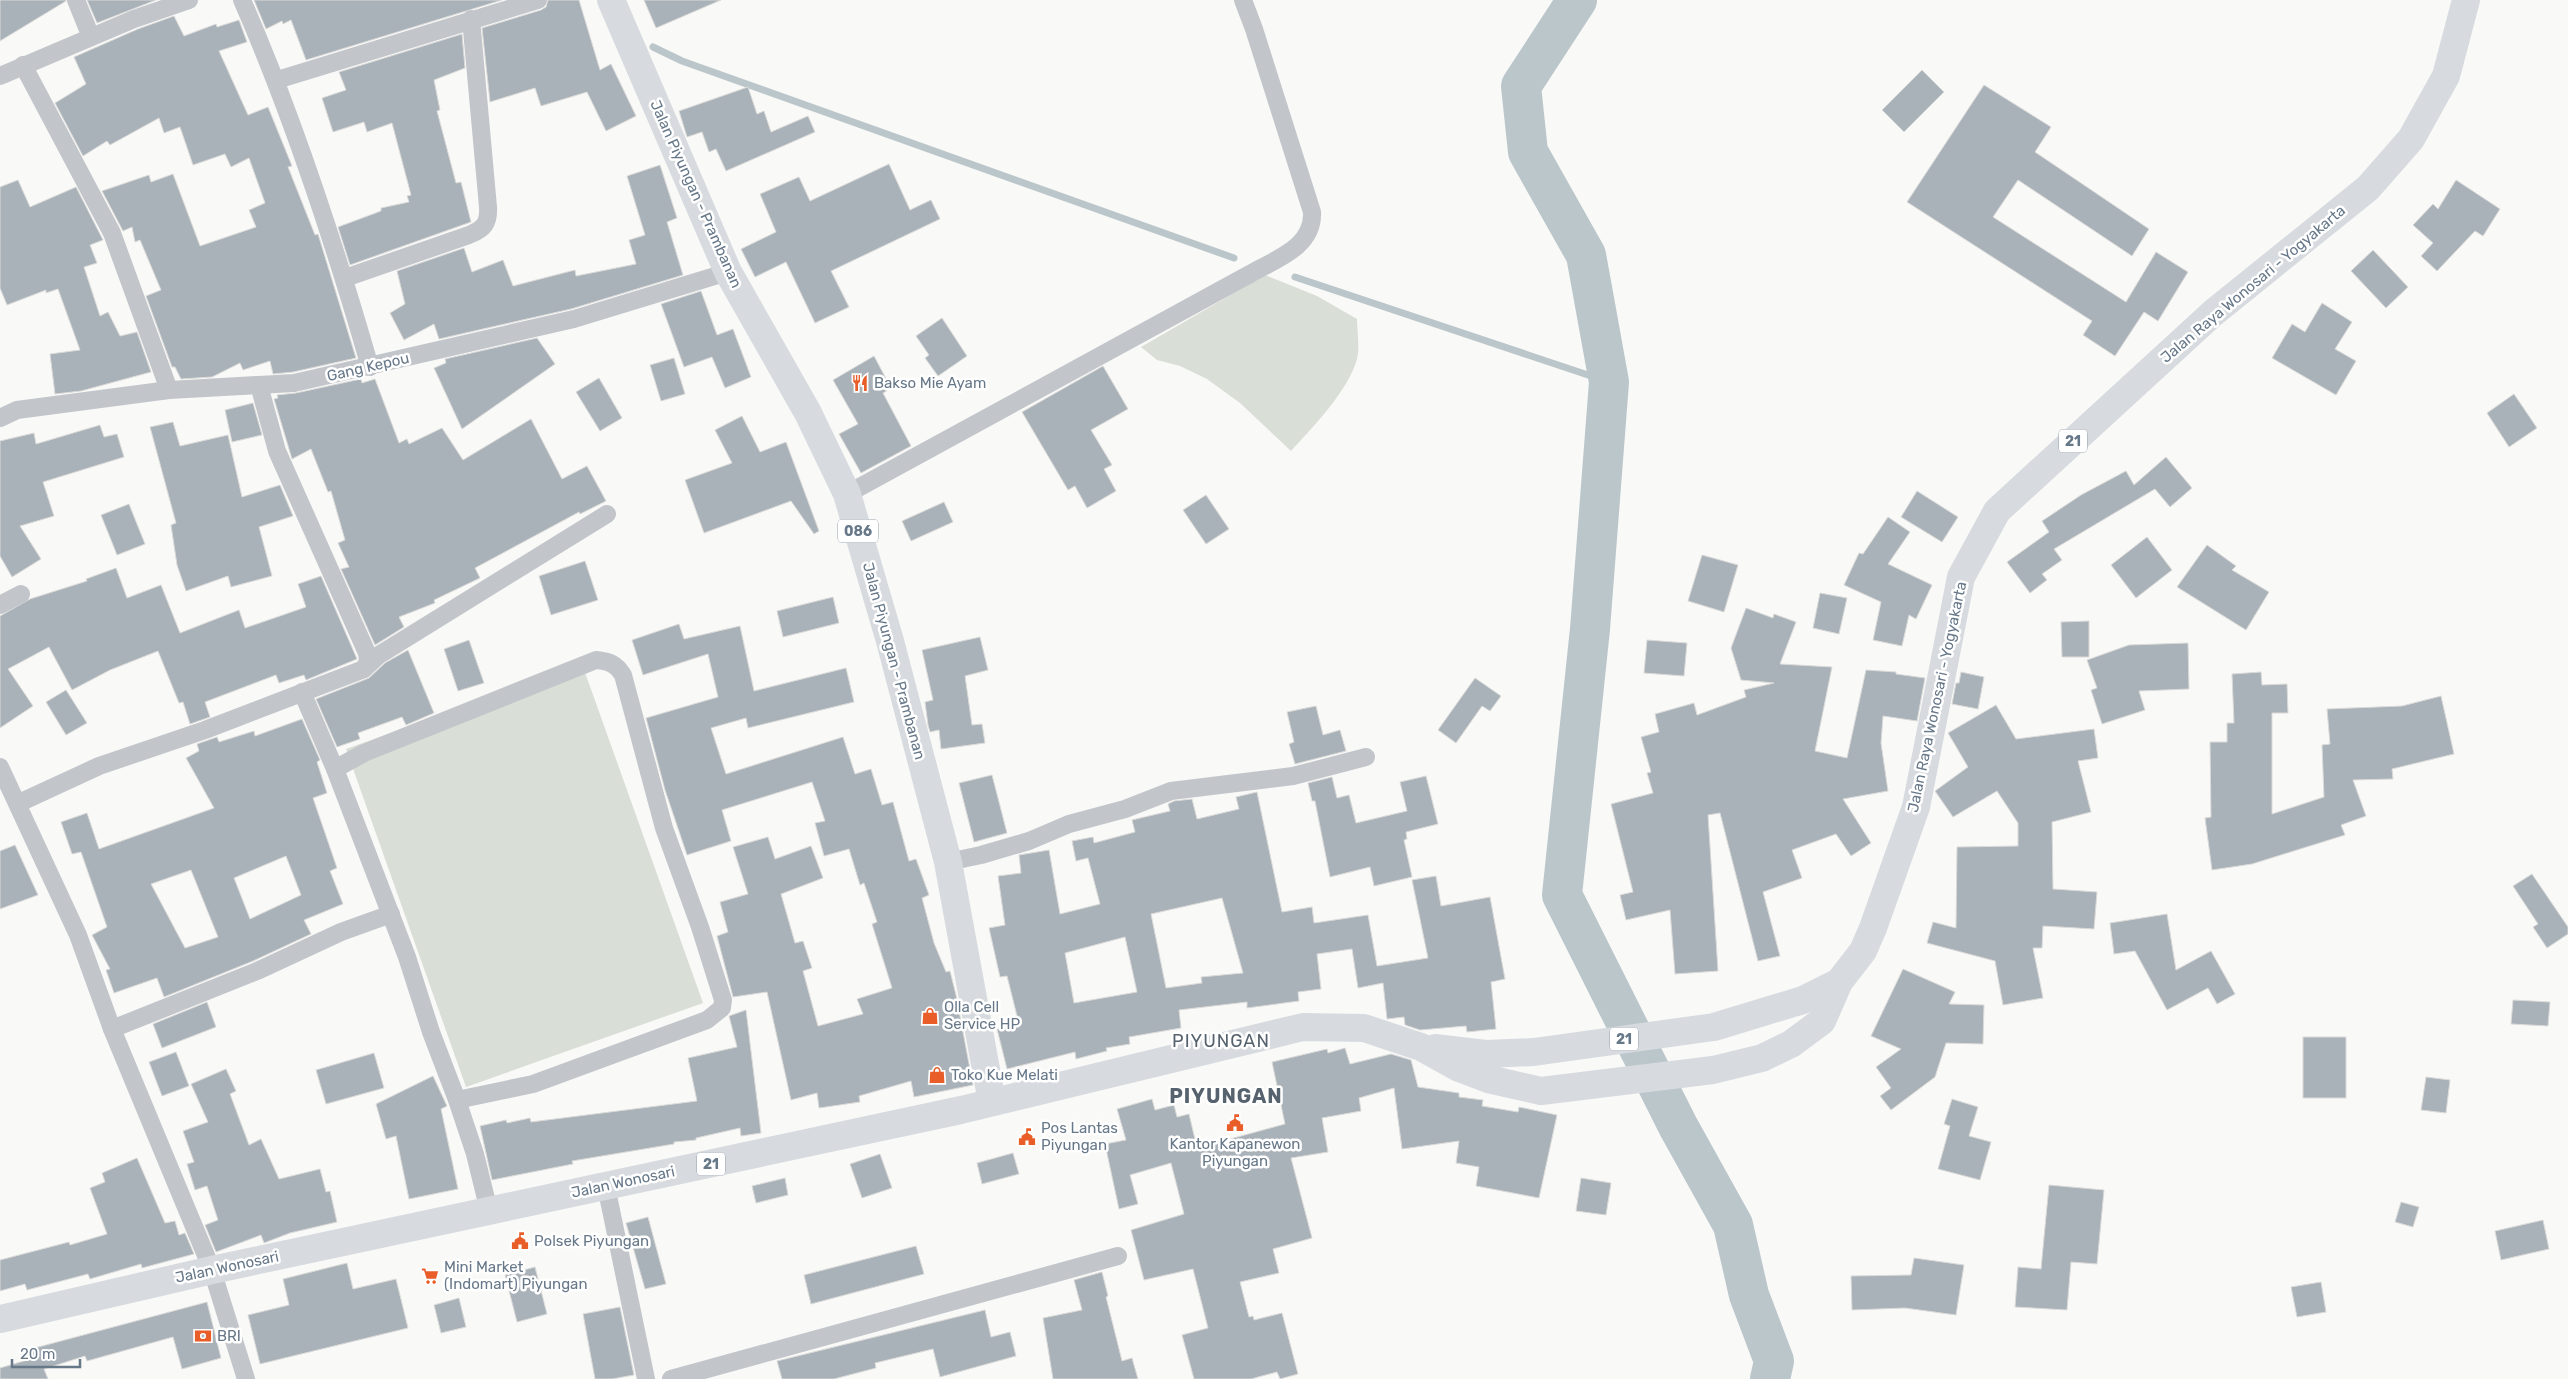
<svg xmlns="http://www.w3.org/2000/svg" width="2568" height="1379" viewBox="0 0 2568 1379" font-family="Rubik,sans-serif">
<rect width="100%" height="100%" fill="#f9f9f7"/>
<!-- green -->
<g fill="#d9ded6">
<path d="M1265,275L1317,296L1357,319C1357,331 1360,347 1357,359C1348,391 1313,427 1291,451L1240,403L1207,379L1180,366L1157,360L1141,347Z"/>
<path d="M582,664L703,1003L466,1087L346,749Z"/>
</g>
<g fill="none" stroke-linecap="round" stroke-linejoin="round">
<!-- stream -->
<g stroke="#bbc6cb" stroke-width="7">
<path d="M653,47L682,61L1234,258"/>
<path d="M1295,277L1609,382"/>
</g>
<!-- river -->
<path stroke="#bbc6cb" stroke-width="40" d="M1577,0L1521,86L1528,152L1586,255L1609,382L1590,629L1562,895L1678,1126L1733,1225L1749,1295L1774,1361L1770,1379"/>
</g>
<!-- building -->
<g fill="#a9b1b9" stroke="#dbdbd9" fill-rule="evenodd">
<path d="M0,0H66V1L0,41Z"/>
<path d="M87,0H156L97,23Z"/>
<path d="M254,0H502L306,60L291,20L283,24L282,21L266,29Z"/>
<path d="M548,0H579L600,70L611,64L636,116L606,131L587,92L541,106L535,88L490,102L482,28L541,10L546,7Z"/>
<path d="M644,0H721L656,28Z"/>
<path d="M174,16L184,36L216,24L217,27L239,20L247,42L219,51L248,115L268,107L292,166L288,167L315,235L318,234L356,358L293,372L273,374L270,361L243,370L240,363L212,377L181,379L175,367H172L146,296L161,290L140,240L135,242L132,227L123,231L102,191L149,175L151,182L173,174L200,246L256,227L249,210L265,203L249,158L231,167L225,154L193,165L180,127L164,133L159,118L110,145L107,141L83,156L55,103L86,84L74,57L138,29Z"/>
<path d="M462,34L465,68L434,80L440,110L437,111L456,183L461,182L471,222L350,265L338,227L381,211V208L409,202L407,196L411,195L392,123L367,132L364,122L333,132L322,98L346,90L339,72Z"/>
<path d="M1922,70L1944,92L1904,132L1882,110Z"/>
<path d="M1984,85L2051,127L2035,152L2149,229L2132,256L2018,180L1993,217L2126,302L2156,252L2188,272L2158,321L2144,312L2115,356L2083,335L2092,321L1907,202Z"/>
<path d="M748,87L757,114L764,111L771,132L808,116L815,132L726,171L716,149L709,152L702,132L687,137L679,111Z"/>
<path d="M889,164L910,210L931,200L940,219L831,271L849,307L815,323L786,262L755,277L741,249L776,232L760,194L799,177L810,201Z"/>
<path d="M660,165L677,218L667,222L683,275L571,309L439,339L434,324L404,340L390,313L405,304L397,271L464,248L472,272L503,260L513,286L575,270L576,276L636,264L629,240L645,235L627,176Z"/>
<path d="M18,180L30,207L76,187L103,240L90,245L97,263L84,267L100,316L108,312L120,336L137,332L151,372L81,391L55,394L50,354L80,350L58,289L46,293V290L7,305L0,288V187Z"/>
<path d="M2456,180L2500,209L2483,236L2475,231L2437,271L2421,256L2433,243L2413,225L2433,204L2438,209Z"/>
<path d="M2373,250L2408,287L2386,308L2351,271Z"/>
<path d="M701,291L717,335L733,329L751,377L725,388L712,357L684,367L661,304Z"/>
<path d="M2322,303L2352,322L2335,349L2356,361L2336,395L2272,358L2292,324L2305,332Z"/>
<path d="M942,318L967,356L938,376L925,358L929,355L916,336Z"/>
<path d="M537,338L555,364L462,429L434,368L446,363L445,359Z"/>
<path d="M874,356L891,388L883,393L911,446L861,473L839,434L858,424L833,380Z"/>
<path d="M674,358L685,394L661,401L650,365Z"/>
<path d="M1103,366L1128,409L1091,430L1112,465L1104,469L1116,491L1087,508L1075,486L1068,490L1022,412Z"/>
<path d="M599,378L622,418L600,431L576,392Z"/>
<path d="M361,379L362,383L375,379L399,443L407,439L409,444L442,428L463,460L531,419L562,479L587,466L606,501L580,514L579,512L475,568L480,578L434,600L435,603L399,617L404,627L375,645L341,569L349,567L338,543L345,540L331,491L328,492L311,449L292,459L274,399L278,398L277,395L296,393Z"/>
<path d="M2514,394L2537,428L2509,447L2487,413Z"/>
<path d="M253,403L262,435L232,442L225,410Z"/>
<path d="M742,416L760,452L786,442L819,531L814,534L791,501L704,533L685,480L732,463L715,430Z"/>
<path d="M173,422L180,446L228,435L242,497L280,485L293,516L259,527L272,576L231,587L228,576L186,591L177,565L171,525L176,523L150,427Z"/>
<path d="M100,425L104,437L117,434L124,457L43,482L54,516L20,526L41,559L12,577L0,556V441L34,433L36,444Z"/>
<path d="M2166,457L2192,488L2170,507L2155,489L2054,549L2062,560L2042,574L2047,580L2030,593L2007,562L2049,532L2042,521L2081,495L2126,471L2134,485Z"/>
<path d="M1917,491L1958,517L1942,542L1901,517Z"/>
<path d="M1206,495L1229,529L1206,544L1183,510Z"/>
<path d="M944,502L953,522L911,541L902,521Z"/>
<path d="M129,504L145,544L117,555L101,515Z"/>
<path d="M1888,517L1910,532L1888,564L1932,585L1916,619L1909,615L1902,646L1873,640L1881,602L1844,585L1859,553L1863,554Z"/>
<path d="M2147,537L2172,570L2136,598L2111,565Z"/>
<path d="M2207,545L2236,566L2232,570L2269,592L2246,630L2177,587Z"/>
<path d="M1702,555L1738,565L1724,612L1688,601Z"/>
<path d="M585,561L598,600L551,615L539,576Z"/>
<path d="M116,568L127,598L161,585L180,633L239,610L245,628L306,607L298,584L321,576L357,659L306,680L304,675L279,683L276,675L205,702L210,717L190,724L183,702L179,703L158,651L110,670L72,690L49,647L8,669L33,706L0,728V616L30,599L87,581L86,579Z"/>
<path d="M1820,593L1847,598L1839,634L1813,628Z"/>
<path d="M833,597L839,623L783,637L777,611Z"/>
<path d="M1746,608L1773,618L1774,614L1796,622L1780,664L1832,667L1815,751L1847,758L1866,670L1896,672V674L1925,678L1917,721L1883,716L1881,743L1888,791L1843,799L1871,843L1851,856L1836,834L1792,850L1802,878L1763,892L1780,956L1758,961L1720,813L1708,815L1718,971L1675,974L1670,910L1626,920L1620,895L1633,892L1611,804L1653,793L1647,773L1651,772L1641,737L1659,732L1655,714L1694,703L1697,715L1746,697L1744,690L1774,683L1741,680L1731,648Z"/>
<path d="M2089,621V657H2062L2061,622Z"/>
<path d="M679,624L684,639L740,626L754,691L846,668L854,702L748,728L746,718L711,728L726,774L843,737L855,774L871,769L882,805L893,802L909,861L916,859L929,895L922,898L934,943L946,972L950,971L956,995L973,1085L914,1097L911,1081L859,1096L860,1102L819,1108L817,1093L791,1100L767,992L733,997L717,936L728,932L720,902L748,894L733,847L768,837L775,859L811,846L823,878L781,894L795,943L803,941L812,968L803,971L818,1026L863,1014L857,999L892,988L872,924L877,922L864,883L860,885L849,849L824,856L815,823L825,821L812,782L722,810L731,841L687,855L665,790L646,718L718,697L708,654L643,675L632,640Z"/>
<path d="M980,637L988,670L965,676L972,725L982,724L985,743L941,749L939,730L930,732L928,725L925,702L933,700L922,650Z"/>
<path d="M469,640L484,683L458,691L444,649Z"/>
<path d="M1647,640L1687,643L1684,676L1644,673Z"/>
<path d="M2188,643L2189,689L2139,691L2145,710L2102,724L2091,690L2097,688L2087,660L2129,645Z"/>
<path d="M408,650L434,713L406,725L402,717L358,733L360,739L337,747L316,699L369,678L385,663Z"/>
<path d="M1961,672L1984,677L1978,709L1952,704L1956,683H1959Z"/>
<path d="M2261,672L2262,685L2287,684L2288,713H2272V814L2324,797L2322,745L2330,744L2327,709L2402,706L2441,696L2454,754L2392,769L2393,779L2353,780L2366,816L2341,825L2345,835L2252,864L2212,870L2205,818L2211,817L2210,742H2227V723H2234L2232,674Z"/>
<path d="M1475,678L1501,696L1490,711L1482,706L1456,743L1438,730Z"/>
<path d="M66,690L87,723L66,735L46,702Z"/>
<path d="M1996,705L2016,739L2094,729L2098,758L2078,761L2091,812L2052,822L2053,889L2097,892L2094,929L2043,926L2042,948H2033L2043,998L2003,1005L1995,961L1927,943L1933,922L1956,928L1957,847L2018,846V823L1997,791L1953,817L1935,791L1968,767L1948,733Z"/>
<path d="M1316,706L1323,735L1340,730L1346,751L1295,764L1289,744L1294,742L1287,712Z"/>
<path d="M302,719L320,760L317,762L327,793L313,798L337,868L330,871L343,904L304,920L311,934L253,961L164,997L157,978L114,993L106,970L110,969L92,935L107,927L81,852L72,854L61,822L87,813L99,849L214,808L186,758L199,751L197,744L217,737L219,742L254,731L255,736ZM286,856L301,895L250,919L234,878ZM191,870L218,937L185,948L151,884Z"/>
<path d="M992,775L1007,833L974,842L959,783Z"/>
<path d="M1426,776L1438,824L1406,832L1407,839L1404,840L1412,877L1374,886L1370,867L1330,877L1315,801H1312L1308,783L1332,777L1337,798L1349,795L1356,823L1407,811L1400,782Z"/>
<path d="M1257,792L1282,912L1312,907L1314,923L1368,915L1377,966L1428,958L1412,880L1436,876L1441,906L1490,897L1505,979L1491,982L1496,1029L1467,1032L1466,1026L1420,1030L1405,1025L1404,1017L1387,1019L1383,983L1358,988L1352,949L1317,954L1321,989L1298,992L1299,1001L1247,1008V1002L1179,1010L1181,1028L1129,1037L1130,1044L1106,1048L1107,1051L1076,1059L1075,1052L1007,1069L997,1029L1019,1024L1007,976L1000,977L989,928L1005,925L998,876L1021,873L1019,855L1049,850L1060,914L1100,904L1088,858L1076,861L1072,841L1093,837L1094,843L1135,832L1132,820L1170,811L1168,804L1174,801L1192,799L1197,819L1239,809L1236,797ZM1222,898L1243,973L1201,977L1202,983L1166,988L1151,914ZM1125,937L1137,992L1074,1003L1065,953Z"/>
<path d="M15,845L38,895L0,909V851Z"/>
<path d="M2532,874L2568,927V934L2547,948L2533,927L2538,924L2513,886Z"/>
<path d="M2167,914L2176,970L2211,951L2235,994L2217,1004L2208,988L2167,1010L2135,951L2114,954L2110,923Z"/>
<path d="M1903,969L1955,992L1949,1004L1984,1005L1983,1044L1946,1043L1935,1077L1891,1110L1880,1096L1891,1088L1876,1067L1901,1049L1871,1036Z"/>
<path d="M2513,1000L2550,1002L2548,1026L2511,1024Z"/>
<path d="M207,1002L216,1027L162,1048L153,1024Z"/>
<path d="M746,1010L761,1133L741,1136L740,1128L696,1138V1140L674,1142V1144L572,1161L573,1164L492,1180L480,1126L506,1120L507,1123L530,1118L531,1122L697,1101L688,1058L737,1047L729,1016Z"/>
<rect x="2303" y="1037" width="43" height="61"/>
<path d="M1345,1048L1350,1064L1391,1054L1411,1060L1418,1087L1459,1093V1097L1483,1100L1482,1106L1518,1112L1519,1107L1557,1115L1539,1198L1476,1186L1479,1167L1456,1163L1459,1141L1402,1149L1394,1088L1359,1098L1361,1111L1322,1118L1328,1152L1291,1158L1312,1238L1273,1249L1279,1273L1240,1282L1249,1317L1253,1316L1254,1320L1282,1313L1298,1374L1280,1379L1277,1372L1251,1379H1194L1182,1335L1208,1328L1193,1269L1144,1280L1131,1230L1184,1214L1171,1163L1130,1175L1138,1204L1119,1209L1105,1144L1126,1140L1117,1109L1152,1099L1155,1110L1174,1105L1177,1117L1189,1114L1197,1148L1285,1124L1272,1062L1327,1049L1328,1053Z"/>
<path d="M176,1052L189,1086L162,1096L149,1062Z"/>
<path d="M374,1053L384,1088L326,1104L316,1070Z"/>
<path d="M226,1069L236,1091L230,1094L249,1145L261,1139L279,1179L320,1169L326,1192L330,1191L337,1222L290,1233L264,1243L261,1235L216,1252L205,1225L218,1220L207,1186L195,1190L187,1164L194,1162L183,1131L208,1122L191,1084Z"/>
<path d="M433,1076L447,1106L441,1109L458,1189L409,1199L396,1136L386,1139L376,1104Z"/>
<path d="M2426,1077L2450,1080L2446,1113L2421,1110Z"/>
<path d="M1952,1099L1978,1107L1969,1136L1991,1142L1980,1180L1938,1169L1950,1126L1944,1124Z"/>
<path d="M1013,1153L1019,1174L982,1184L977,1163Z"/>
<path d="M880,1154L892,1188L862,1198L850,1164Z"/>
<path d="M137,1158L165,1223L175,1221L179,1235L185,1233L194,1254L142,1268L141,1264L90,1279L88,1274L27,1290L25,1284L0,1291V1260L69,1242L70,1245L107,1234L90,1188L105,1182L102,1173Z"/>
<path d="M785,1178L788,1195L756,1203L752,1186Z"/>
<path d="M1581,1178L1611,1183L1606,1215L1576,1211Z"/>
<path d="M2049,1185L2104,1190L2097,1264L2071,1262L2067,1310L2015,1307L2018,1267L2041,1269Z"/>
<path d="M2401,1202L2419,1207L2413,1227L2395,1222Z"/>
<path d="M648,1217L666,1284L645,1289L626,1223Z"/>
<path d="M2543,1220L2549,1249L2501,1260L2495,1231Z"/>
<path d="M916,1246L924,1274L811,1304L804,1275Z"/>
<path d="M1914,1258L1964,1265L1956,1315L1905,1308L1852,1310L1851,1276L1911,1275Z"/>
<path d="M347,1263L353,1289L396,1279L408,1328L260,1364L248,1315L289,1305L283,1279Z"/>
<path d="M535,1267L547,1314L517,1322L505,1275Z"/>
<path d="M1102,1272L1108,1296L1106,1297L1122,1361L1132,1358L1138,1379H1053L1043,1318L1082,1310L1074,1280Z"/>
<path d="M2321,1282L2326,1312L2297,1317L2291,1287Z"/>
<path d="M459,1298L466,1327L441,1333L434,1305Z"/>
<path d="M207,1302L221,1358L182,1369L173,1337L87,1361L85,1356L44,1369L48,1379H0V1368L34,1358L31,1349Z"/>
<path d="M620,1307L634,1375L612,1379H595L583,1314Z"/>
<path d="M985,1310L991,1337L1010,1332L1016,1356L940,1377L933,1349L875,1363L876,1368L834,1379H782L777,1361Z"/>
</g>
<g fill="none" stroke-linecap="round" stroke-linejoin="round">
<!-- street -->
<g stroke="#c2c6cb" stroke-width="18">
<path d="M76,0L91,37"/>
<path d="M242,0C294,119 334,242 370,367"/>
<path d="M23,65L112,233L169,390"/>
<path d="M0,76L134,19L189,0"/>
<path d="M277,80L538,0"/>
<path d="M345,278L469,235C484,229 489,223 488,207L471,19"/>
<path d="M259,385L277,451L367,653L368,661L364,669"/>
<path d="M0,418L17,410L169,390L294,383L574,319L728,272"/>
<path d="M847,494L1250,274C1276,259 1314,247 1312,212L1254,29L1243,0"/>
<path d="M0,605L21,594"/>
<path d="M302,692L335,769"/>
<path d="M0,767L78,935L112,1029L212,1270L246,1379"/>
<path d="M19,803L99,766L205,730L364,669L379,655L607,514"/>
<path d="M948,862L981,855L1029,841L1069,824L1125,809L1171,791L1293,776L1366,757"/>
<path d="M112,1029L257,971L341,932L391,914"/>
<path d="M457,1100L533,1084L707,1020L722,1008L723,1000L700,927L664,828L623,675C616,664 609,661 596,660L364,753L335,769L407,957L431,1032L457,1100L475,1154L489,1211"/>
<path d="M606,1186L646,1379"/>
<path d="M671,1379L1118,1256"/>
</g>
<!-- primary -->
<path stroke="#d7dbdf" stroke-width="28" d="M611,0L728,272L808,413L847,494L890,641L948,862L992,1102"/>
<!-- highway -->
<g stroke="#d7dbdf" stroke-width="28">
<path d="M1435,1048L1486,1054L1534,1052L1714,1027L1803,1000L1839,982"/>
<path d="M0,1319L212,1270L961,1110L1303,1027L1364,1028L1421,1047L1459,1068L1488,1079L1541,1091L1713,1070L1762,1058L1791,1044L1822,1021L1839,982L1863,951L1873,928L1916,807L1961,577L1997,511L2213,313L2368,188L2411,139L2446,76L2466,0"/>
</g>
</g>
<!-- icons -->
<defs>
<g id="restaurant-bare" transform="scale(1.35)"><path d="M-5-6h1v4h1v-4h1v4h1v-4h1v5L-1.5 .5V6h-2V.5L-5-1ZM5-6V6H3V1.5H1.5Q1.5-4 5-6Z" fill="#e85d28" stroke="#fff" stroke-width="2.5" paint-order="stroke"/></g>
<g id="shop-bare" transform="scale(1.35)"><path d="M-5-2.5h2.3a2.7 3.5 0 0 1 5.4 0H5L5.5 6h-11ZM-1.5-2.5h3a1.5 2.3 0 0 0-3 0Z" fill="#e85d28" stroke="#fff" stroke-width="2.5" paint-order="stroke"/></g>
<g id="civic-bare" transform="scale(1.35)"><path d="M-.6-6.5H3V-4.5H.6V-3L4-1V1h2V6H-6V1h2V-1L-.6-3ZM-1.2 2.5V6h2.4V2.5Z" fill="#e85d28" stroke="#fff" stroke-width="2.5" paint-order="stroke"/></g>
<g id="supermarket-bare" transform="scale(1.35)"><path d="M-6-5.5h2.5l.6 2H6L4.5 2H-2.5L-4.4-4H-6ZM-1.5 3.2a1.3 1.3 0 1 0 .1 0ZM3 3.2a1.3 1.3 0 1 0 .1 0Z" fill="#e85d28" stroke="#fff" stroke-width="2.5" paint-order="stroke"/></g>
<g id="bank-bare" transform="scale(1.35)"><path d="M-6-4H6V4H-6ZM0-2.3a2.3 2.3 0 1 0 0 4.6a2.3 2.3 0 1 0 0-4.6Z" fill="#e85d28" stroke="#fff" stroke-width="2.5" paint-order="stroke"/></g>
</defs>
<g fill-rule="evenodd">
<use href="#restaurant-bare" x="860" y="383"/>
<use href="#shop-bare" x="930" y="1016"/>
<use href="#shop-bare" x="937" y="1075"/>
<use href="#civic-bare" x="1235" y="1123"/>
<use href="#civic-bare" x="1027" y="1137"/>
<use href="#civic-bare" x="520" y="1241"/>
<use href="#supermarket-bare" x="430" y="1276"/>
<use href="#bank-bare" x="203" y="1336"/>
</g>
<g text-anchor="middle" stroke-width="5" stroke-linejoin="round" paint-order="stroke">
<!-- shield labels -->
<g fill="#fff" stroke="#95a0ac" stroke-width="1">
<rect x="2059" y="429.5" width="28" height="23" rx="4"/>
<rect x="838" y="519.5" width="40" height="23" rx="4"/>
<rect x="1610" y="1027.5" width="28" height="23" rx="4"/>
<rect x="697" y="1152.5" width="28" height="23" rx="4"/>
</g>
<g font-size="14" font-weight="bold" fill="#677889">
<text x="2073" y="446">21</text>
<text x="858" y="536">086</text>
<text x="1624" y="1044">21</text>
<text x="711" y="1169">21</text>
</g>
<!-- street labels -->
<g font-size="15" fill="#677889" stroke="#fff">
<text transform="translate(696 194) rotate(66)" y="5">Jalan Piyungan - Prambanan</text>
<text transform="translate(2253 284) rotate(-40)" y="5">Jalan Raya Wonosari - Yogyakarta</text>
<text transform="translate(368 367) rotate(-13)" y="5">Gang Kepou</text>
<text transform="translate(894 661) rotate(75)" y="5">Jalan Piyungan - Prambanan</text>
<text transform="translate(1937 697) rotate(-78)" y="5">Jalan Raya Wonosari - Yogyakarta</text>
<text transform="translate(623 1182) rotate(-12)" y="5">Jalan Wonosari</text>
<text transform="translate(227 1267) rotate(-12)" y="5">Jalan Wonosari</text>
</g>
<!-- poi labels -->
<g font-size="15" fill="#677889" stroke="#fff" text-anchor="start">
<text x="874" y="388">Bakso Mie Ayam</text>
<text x="944" y="1012">Olla Cell<tspan x="944" dy="17">Service HP</tspan></text>
<text x="951" y="1080">Toko Kue Melati</text>
<text x="1041" y="1133">Pos Lantas<tspan x="1041" dy="17">Piyungan</tspan></text>
<text x="1235" y="1149" text-anchor="middle">Kantor Kapanewon<tspan x="1235" dy="17">Piyungan</tspan></text>
<text x="534" y="1246">Polsek Piyungan</text>
<text x="444" y="1272">Mini Market<tspan x="444" dy="17">(Indomart) Piyungan</tspan></text>
<text x="217" y="1341">BRI</text>
</g>
<!-- quarter labels -->
<g font-size="18" letter-spacing="1" fill="#56626d" stroke="#fff">
<text x="1221" y="1047">PIYUNGAN</text>
</g>
<!-- district labels -->
<g font-size="20" font-weight="bold" letter-spacing="1" fill="#56626d" stroke="#fff">
<text x="1226" y="1103">PIYUNGAN</text>
</g>
</g>
<!-- scale -->
<path d="M12 1359v8h68v-8" fill="none" stroke="#677889" stroke-width="2.5"/>
<text x="20" y="1359" font-size="15" fill="#677889" stroke="#ffffff" stroke-width="4" paint-order="stroke">20 m</text>
</svg>
